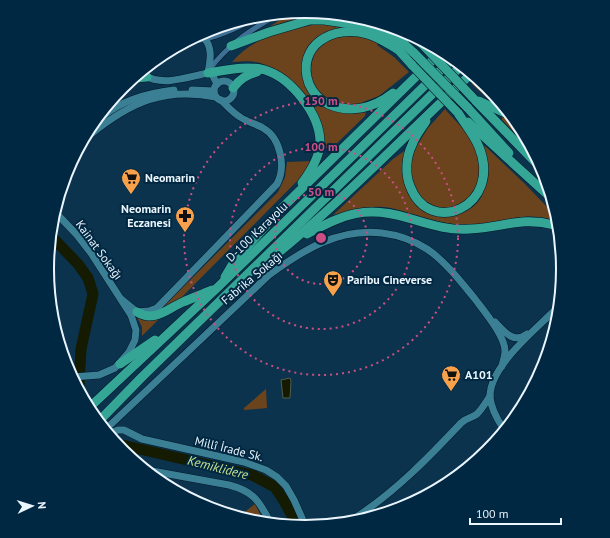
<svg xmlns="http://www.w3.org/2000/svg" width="610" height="538" viewBox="0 0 610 538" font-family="'PT Sans',sans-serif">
<rect width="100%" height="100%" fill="#0c334d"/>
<!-- green -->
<g fill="#6b431c">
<path d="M305,11L329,16L301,17L269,27L289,14Z"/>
<path d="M318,24L342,25L343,28C316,31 314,45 302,67C306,74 313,97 318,102C328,114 352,114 366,112L365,116L328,152C316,112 303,77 260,63C252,60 240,62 232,62C254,36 286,30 318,24Z"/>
<path d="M352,35L363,37L378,43L377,45L394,57L409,72L379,96L363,102V105L335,104L319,93L313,83L310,72L312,62L315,52L321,44L334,36Z"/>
<path d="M477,79L488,87L500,106L487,98L472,84Z"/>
<path d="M445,109C455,121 469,133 475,147C481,162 483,184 472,196C454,215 425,212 413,189C408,179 412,157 414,147H416L428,128Z"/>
<path d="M502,117L509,119L524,142L502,120Z"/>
<path d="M485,146L525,184L551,211L553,220C521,210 499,225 468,225C441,225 417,214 391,208C371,204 352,210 333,215L393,159L407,149C405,163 402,178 407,191C420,222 470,225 483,193C488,179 484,162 483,148Z"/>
<path d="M312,161L305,173L176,303L158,312L278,192L285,177L287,162Z"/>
<path d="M134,311L162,316L142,336V327Z"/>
<path d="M266,389L267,408L244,410V408Z"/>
<path d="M255,504L262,518L242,514Z"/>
</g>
<!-- water -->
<path fill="#141b01" stroke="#545c4d" d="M290,378L291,381L290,398H283L281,380Z"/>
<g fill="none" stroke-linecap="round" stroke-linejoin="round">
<!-- river -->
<g stroke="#141b01" stroke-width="11">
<path d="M53,238L78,264L88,278L93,294L81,349L79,386"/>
<path d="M116,442L118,444L252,475L275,487L284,501L297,525"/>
</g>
<!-- street casing -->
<g stroke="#011a2b" stroke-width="6">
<g id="street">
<path d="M191,41C211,40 231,31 248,22"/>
<path d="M209,70C228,45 246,33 273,17"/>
</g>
</g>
<!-- secondary casing -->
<g stroke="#011a2b" stroke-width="8">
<g id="secondary">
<path d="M205,39C213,49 210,61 208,73"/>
<path d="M144,75C163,87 187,77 208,73L212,74L217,84"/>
<circle cx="224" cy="91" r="10"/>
<path d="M192,90L214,91"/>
<path d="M102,117C122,100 148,93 174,90"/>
<path d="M91,134C131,102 164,87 216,97"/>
<path d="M58,215L77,235L91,253L131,315L136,330L135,340L129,352L115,368L99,375L73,377"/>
<path d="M121,299L137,312L149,311L157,308L277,184C286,167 281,138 263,128C256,124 247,122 240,117C233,113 227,106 221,100"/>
<path d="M495,322C505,332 513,344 527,334"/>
<path d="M107,428L269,275C303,250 338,228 382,233C398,235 413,240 427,249C446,262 461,282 475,299C484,311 505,336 505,351C505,356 503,361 502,366"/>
<path d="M503,428C497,419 491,408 490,397C489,367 535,330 555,310"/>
<path d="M110,433L118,430H124L142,439L244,462L266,470L277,477L286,486L294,500L306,527"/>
<path d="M152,471L229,485C252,491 258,499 269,520"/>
<path d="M358,516C397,490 429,457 461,423C466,418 472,418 477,414C482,409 486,402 490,396"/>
</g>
</g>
<!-- highway casing -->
<g stroke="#011a2b" stroke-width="10">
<g id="highway">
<path d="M376,25L413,66"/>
<path d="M386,27L414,53"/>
<path d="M415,38L422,44"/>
<path d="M231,46L269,32L310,20H324L358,25L374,32"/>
<path d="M208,73C226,70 247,65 265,70C291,78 320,114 320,142C320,157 311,171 302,183"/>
<path d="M135,78L147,77"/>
<path d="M233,88C240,79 246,75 257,72"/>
<path d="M393,93C374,108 351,114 328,104C320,100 313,93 309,84C295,45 334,24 367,34C378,37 388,44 397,49"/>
<path d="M475,100L544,171"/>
<path d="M479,101L505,113"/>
<path d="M467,107L509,153"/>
<path d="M426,121C421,129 415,136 412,145C406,157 405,174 410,186C429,238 503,207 479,147C474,135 465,124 458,113"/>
<path d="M468,122L549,196"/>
<path d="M307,234C345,214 365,205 408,218C429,224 448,231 470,229C502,228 521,216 554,225"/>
<path d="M263,265C337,207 401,139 470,75"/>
<path d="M225,277L235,260L281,209L439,54"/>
<path d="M137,312C154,323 167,309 183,302C193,298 202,294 212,290"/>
<path d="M120,364L155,340"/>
<path d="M92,405L218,287L450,61"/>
<path d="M101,419L142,377L459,68"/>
</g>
</g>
<!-- street -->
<use href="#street" stroke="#3e6f94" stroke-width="5"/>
<!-- secondary -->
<use href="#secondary" stroke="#3b7f95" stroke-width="7"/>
<!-- highway -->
<use href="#highway" stroke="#35a596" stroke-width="9"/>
<!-- highway-bridge casing -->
<g stroke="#011a2b" stroke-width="10" stroke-linecap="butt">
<g id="highway-bridge">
<path d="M422,44L475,100"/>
<path d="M414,53L467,107"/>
<path d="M413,66L458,113"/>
</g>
</g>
<!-- highway-bridge -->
<use href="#highway-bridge" stroke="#35a596" stroke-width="9"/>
</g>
<!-- distance rings -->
<g fill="none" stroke="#cc4f84" stroke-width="2" stroke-dasharray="2 4">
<circle cx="321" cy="238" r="46"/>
<circle cx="321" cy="238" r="91"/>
<circle cx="321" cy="238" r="137"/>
</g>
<!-- icons -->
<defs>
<g id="supermarket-pin" transform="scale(1)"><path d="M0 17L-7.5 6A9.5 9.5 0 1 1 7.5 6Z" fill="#f8a14a" stroke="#012842"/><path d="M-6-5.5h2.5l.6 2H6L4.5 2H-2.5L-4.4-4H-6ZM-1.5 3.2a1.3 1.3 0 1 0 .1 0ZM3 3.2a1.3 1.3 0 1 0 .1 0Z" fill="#111"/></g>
<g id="pharmacy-pin" transform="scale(1)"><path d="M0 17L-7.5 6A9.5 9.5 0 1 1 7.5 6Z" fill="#f8a14a" stroke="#012842"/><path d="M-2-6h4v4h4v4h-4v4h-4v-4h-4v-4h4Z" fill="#111"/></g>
<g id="theatre-pin" transform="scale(1)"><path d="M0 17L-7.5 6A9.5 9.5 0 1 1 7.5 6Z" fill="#f8a14a" stroke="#012842"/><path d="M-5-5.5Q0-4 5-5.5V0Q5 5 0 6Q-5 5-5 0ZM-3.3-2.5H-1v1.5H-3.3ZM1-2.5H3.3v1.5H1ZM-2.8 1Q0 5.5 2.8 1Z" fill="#111"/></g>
</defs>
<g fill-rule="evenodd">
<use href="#supermarket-pin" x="131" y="178"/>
<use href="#pharmacy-pin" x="185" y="216"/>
<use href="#theatre-pin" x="333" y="280"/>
<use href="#supermarket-pin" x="451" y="375"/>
</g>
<g text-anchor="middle" stroke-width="4" stroke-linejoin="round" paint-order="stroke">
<!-- poi labels -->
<g font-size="12" font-weight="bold" fill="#eaf5fd" stroke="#012842" text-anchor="start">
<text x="145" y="182">Neomarin</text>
<text x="171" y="213" text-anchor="end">Neomarin<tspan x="171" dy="14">Eczanesi</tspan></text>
<text x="347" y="284">Paribu Cineverse</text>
<text x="465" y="379">A101</text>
</g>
<!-- street labels -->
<g font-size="12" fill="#eaf5fd" stroke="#012842">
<text transform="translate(257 232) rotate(-44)" y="4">D-100 Karayolu</text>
<text transform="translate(99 250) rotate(54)" y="4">Kainat Sokağı</text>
<text transform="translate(252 278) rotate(-40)" y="4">Fabrika Sokağı</text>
<text transform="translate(229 449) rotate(14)" y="4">Millî İrade Sk.</text>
</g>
<!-- water labels -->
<g font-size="13" font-style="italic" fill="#c7e08d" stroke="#012842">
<text transform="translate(218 467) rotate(14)" y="5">Kemiklidere</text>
</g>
</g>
<!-- crop -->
<path d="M0 0H610V538H0ZM54 269a251 251 0 1 1 502 0a251 251 0 1 1-502 0Z" fill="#012842" fill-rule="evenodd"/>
<path fill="none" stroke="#eaf5fd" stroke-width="2" d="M54 269a251 251 0 1 1 502 0a251 251 0 1 1-502 0Z"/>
<circle cx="321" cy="238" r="6" fill="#cc4f84" stroke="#012842" stroke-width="2"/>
<g font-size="12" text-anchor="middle" font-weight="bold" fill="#cc4f84" stroke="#012842" stroke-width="4" stroke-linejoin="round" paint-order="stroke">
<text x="321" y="105">150 m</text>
<text x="321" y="151">100 m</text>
<text x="321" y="196">50 m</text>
</g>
<!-- north arrow -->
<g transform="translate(32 506) rotate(86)" stroke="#012842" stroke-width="3" paint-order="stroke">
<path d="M0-3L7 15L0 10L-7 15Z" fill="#eaf5fd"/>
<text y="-6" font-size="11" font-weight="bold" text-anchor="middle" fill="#eaf5fd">N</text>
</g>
<!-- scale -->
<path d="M470 518v6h91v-6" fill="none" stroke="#eaf5fd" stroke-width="2"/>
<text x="476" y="518" font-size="12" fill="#eaf5fd" stroke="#012842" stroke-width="3" paint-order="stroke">100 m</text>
</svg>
